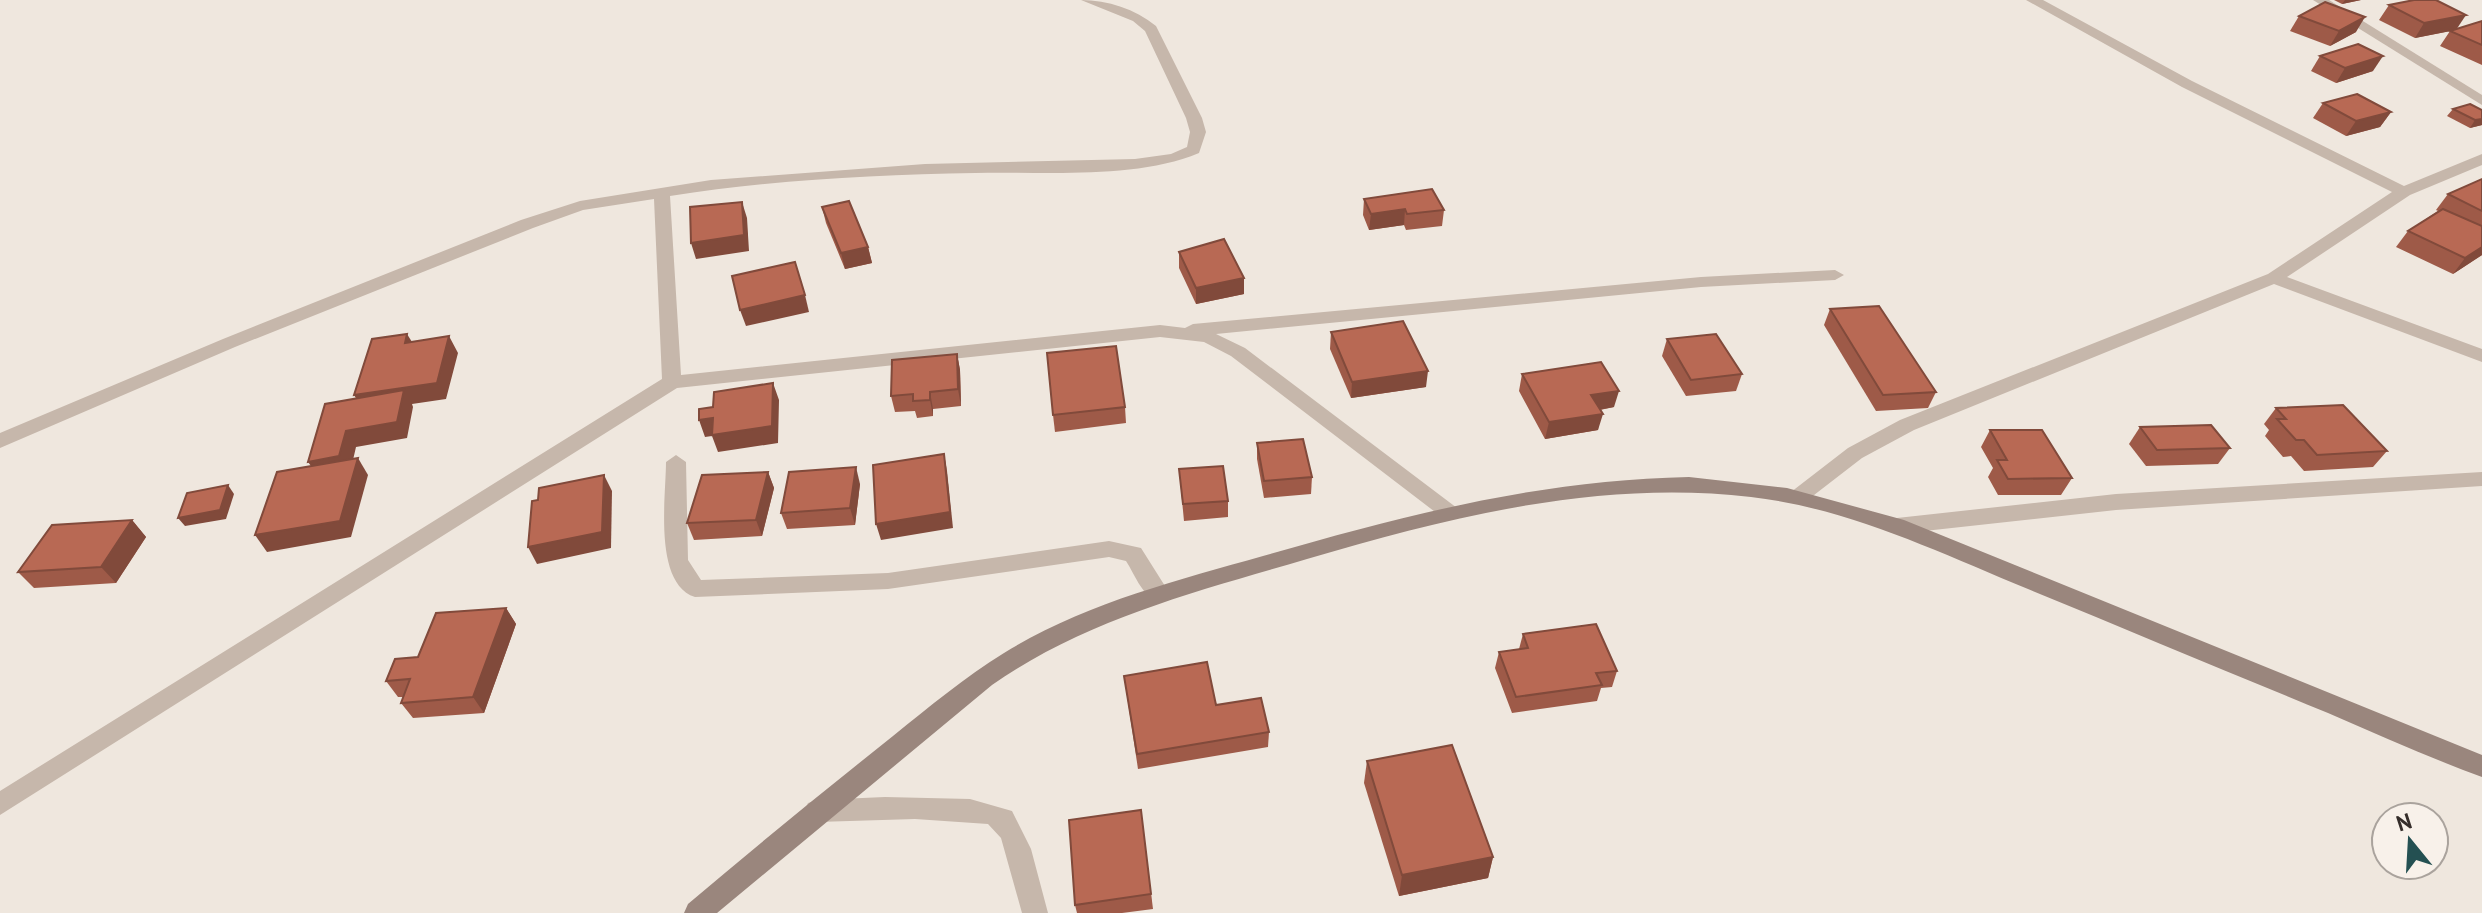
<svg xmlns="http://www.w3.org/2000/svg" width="2482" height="913" viewBox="0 0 2482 913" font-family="'PT Sans',sans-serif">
<rect width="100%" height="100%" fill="#efe7de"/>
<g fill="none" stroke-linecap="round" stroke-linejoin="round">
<!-- street -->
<g fill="#c6b7ab" fill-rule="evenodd">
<path d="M1081,0C1108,0 1135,9 1156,26L1202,118L1206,132L1199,153C1134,180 1046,171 975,173C874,175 770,180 670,196L681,375L1160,325L1185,328L1193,324L1701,277L1835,270L1844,275L1835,280L1701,287L1216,334L1245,348L1457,508L1460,513L1457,518H1443L1231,356L1204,342L1160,337L677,388L0,815V791L662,379L654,199L583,210L533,228L235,347L0,448V433L223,339L521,220L580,201L711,180L925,164L1135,159L1171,154L1187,147L1190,132L1186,118L1145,31L1133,21Z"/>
<path d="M2026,0H2043L2192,81L2404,186L2482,154V165L2410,195L2287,277L2482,349V362L2274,284L1914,430L1862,458L1805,502H1791L1788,497L1791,492L1848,448L1900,420L2268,274L2392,192L2182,87Z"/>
<path d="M2313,0H2329L2482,95V105Z"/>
<path d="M676,455L686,462L688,560L701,580L888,573L1109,541L1141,548L1170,594L1167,600C1146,607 1136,576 1126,561L1109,557L888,589L695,597C653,583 666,497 666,462Z"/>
<path d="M2482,472V486L2116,510L1897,534L1890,532L1886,526L1890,520L1897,518L2116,494Z"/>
<path d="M885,797L970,799L1012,811L1031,849L1048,913H1022L1001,838L988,824L915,819L817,822L808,819L804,811L808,803L817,800Z"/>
</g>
<!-- secondary -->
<path fill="#9a867d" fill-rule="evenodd" d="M1689,477L1787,488L1904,520L2482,755V777C2430,758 2379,735 2328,713C2228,672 2128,630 2028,589C1938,552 1848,508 1751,497C1600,479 1450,517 1307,559C1198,591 1086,619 992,685L717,913H684L688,904C755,847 824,791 893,736C929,707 965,677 1004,653C1083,604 1175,581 1263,556C1406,515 1539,480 1689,477Z"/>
</g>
<!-- wall -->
<g fill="#9e5a48">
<path d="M2334,0H2361L2342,4Z"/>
<path d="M2389,5L2457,29L2482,21V65L2440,46L2450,31L2415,38L2379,20Z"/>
<path d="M2299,16L2356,32L2330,46L2290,31Z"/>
<path d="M2320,56L2373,71L2336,83L2311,71Z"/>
<path d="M2323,103L2391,112L2380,127L2346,136L2313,118Z"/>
<path d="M2470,104L2482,125L2470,128L2447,116L2453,109Z"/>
<path d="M2482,179V255L2453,274L2396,247L2408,231L2438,211L2436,210L2448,194Z"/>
<path d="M1364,199L1444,210L1442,226L1406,230L1404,225L1369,230L1363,215Z"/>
<path d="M822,207L868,247L872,263L845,269L826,223Z"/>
<path d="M1179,252L1244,278V294L1196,304L1179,268Z"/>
<path d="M1830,309L1936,392L1928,408L1876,411L1824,325Z"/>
<path d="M1331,332L1426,387L1351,398L1330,349Z"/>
<path d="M1667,339L1742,374L1736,391L1686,396L1662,356Z"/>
<path d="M957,354L960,370L961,406L933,409V416L917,418L915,411L895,412L891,396Z"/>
<path d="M1522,374L1614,407L1600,410L1598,430L1545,439L1519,391Z"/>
<path d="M1125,407L1126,423L1055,432L1053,415Z"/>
<path d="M2276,408L2387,451L2373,467L2304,471L2291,456L2283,457L2265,436L2269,430L2264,424Z"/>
<path d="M2140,427L2230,448L2218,464L2146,466L2129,444Z"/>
<path d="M1990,430L2072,478L2061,495H1998L1988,477L1993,468L1981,447Z"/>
<path d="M1257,443L1312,477L1311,494L1264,498L1257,459Z"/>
<path d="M1179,469L1228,501V517L1184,521Z"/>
<path d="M768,472L774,488L762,536L694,540L687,523Z"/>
<path d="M860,484L855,525L787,529L781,513Z"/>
<path d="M132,520L146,537L116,583L34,588L18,572Z"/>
<path d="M506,608L516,624L484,713L413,718L401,703L403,697H398L386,681L418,657Z"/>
<path d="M1523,634L1617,671L1612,687L1601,688L1597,701L1512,713L1495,668L1499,652L1519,649Z"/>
<path d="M1124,676L1216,705L1269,732L1268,747L1138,769Z"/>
<path d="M1367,761L1493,857L1488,878L1399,896L1364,783Z"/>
<path d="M1141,810L1153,909L1122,913H1077L1075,905Z"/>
</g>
<!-- shaded-wall -->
<g fill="#814a3b">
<path d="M2345,0H2361L2342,4Z"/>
<path d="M2466,15L2456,30L2415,38L2424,23Z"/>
<path d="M2365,17L2356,32L2330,46L2339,31Z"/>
<path d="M2383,56L2373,71L2336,83L2345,68Z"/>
<path d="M2391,112L2380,127L2346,136L2356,121Z"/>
<path d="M2482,119V125L2470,128L2475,120Z"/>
<path d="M742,202L747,218L749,251L696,259L691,243Z"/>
<path d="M1405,209L1404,225L1369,230L1371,214Z"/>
<path d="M868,247L872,263L845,269L841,253Z"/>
<path d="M2482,247V255L2453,274L2465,258Z"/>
<path d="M1244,278V294L1196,304V288Z"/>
<path d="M805,295L809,312L746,326L740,310Z"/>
<path d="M407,334L417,350L405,343Z"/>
<path d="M449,336L458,353L446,399L412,404L413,407L407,438L356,447L350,473L320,478L308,462L346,431L365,412L354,395Z"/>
<path d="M957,354L960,370L961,406L958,389Z"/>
<path d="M1428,371L1426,387L1351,398L1352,382Z"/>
<path d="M773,383L779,400L778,443L718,452L712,436L705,437L699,420Z"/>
<path d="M1619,391L1614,407L1587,412L1591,395Z"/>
<path d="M930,392L933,409V416L930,400Z"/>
<path d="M1603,414L1598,430L1545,439L1549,422Z"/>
<path d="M944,454L947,471L953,528L881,540L876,524Z"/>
<path d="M358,458L368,475L351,537L267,552L255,535Z"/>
<path d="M856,467L860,484L855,525L850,508Z"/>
<path d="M768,472L774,488L762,536L756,520Z"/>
<path d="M604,475L612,491L611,548L537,564L528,547Z"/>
<path d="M228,485L234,494L226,519L185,526L178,518Z"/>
<path d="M132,520L146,537L116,583L101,567Z"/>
<path d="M506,608L516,624L484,713L473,697Z"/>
<path d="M1493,857L1488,878L1399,896L1402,875Z"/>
</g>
<!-- building -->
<g fill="#b86954" stroke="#814a3b" stroke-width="2">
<path d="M2414,0H2436L2466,15L2424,23L2389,5Z"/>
<path d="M2325,2L2365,17L2339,31L2299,16Z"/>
<path d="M2482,21V45L2450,31Z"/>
<path d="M2358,44L2383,56L2345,68L2320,56Z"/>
<path d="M2357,94L2391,112L2356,121L2323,103Z"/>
<path d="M2470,104L2482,110V119L2475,120L2453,109Z"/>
<path d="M2482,179V211L2448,194Z"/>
<path d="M1432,189L1444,210L1407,214L1405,209L1371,214L1364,199Z"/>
<path d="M849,201L868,247L841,253L822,207Z"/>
<path d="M742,202L744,235L691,243L690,207Z"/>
<path d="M2443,209L2482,226V247L2465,258L2408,231Z"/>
<path d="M1224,239L1244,278L1196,288L1179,252Z"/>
<path d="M795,262L805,295L740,310L732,276Z"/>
<path d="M1879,306L1936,392L1883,395L1830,309Z"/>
<path d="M1403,321L1428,371L1352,382L1331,332Z"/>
<path d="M407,334L405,343L449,336L437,383L354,395L372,339Z"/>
<path d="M1716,334L1742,374L1691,380L1667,339Z"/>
<path d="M1116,346L1125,407L1053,415L1047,353Z"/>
<path d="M957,354L958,389L930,392V400L913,401V394L891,396L892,360Z"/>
<path d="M1601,362L1619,391L1591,395L1603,414L1549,422L1522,374Z"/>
<path d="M773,383L772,426L712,435L713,418L699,420V409L713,407L714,392Z"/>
<path d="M404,390L397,422L346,431L339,456L308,462L325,404Z"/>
<path d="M2343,405L2387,451L2317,455L2304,440H2296L2277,419H2286L2276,408Z"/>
<path d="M2211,425L2230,448L2157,450L2140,427Z"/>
<path d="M1990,430H2042L2072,478L2008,479L1997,460H2007Z"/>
<path d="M1303,439L1312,477L1264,481L1257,443Z"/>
<path d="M944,454L950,512L876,524L873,465Z"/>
<path d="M358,458L340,521L255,535L277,472Z"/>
<path d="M1223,466L1228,501L1183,504L1179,469Z"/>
<path d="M856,467L850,508L781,513L789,472Z"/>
<path d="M768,472L756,520L687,523L702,475Z"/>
<path d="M604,475L602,532L528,547L532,501L538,500L539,488Z"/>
<path d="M228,485L220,510L178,518L187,493Z"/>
<path d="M132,520L101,567L18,572L52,525Z"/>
<path d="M506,608L473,697L401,703L410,679L386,681L395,659L418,657L436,613Z"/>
<path d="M1596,624L1617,671L1596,673L1602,685L1516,697L1499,652L1528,648L1523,634Z"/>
<path d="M1207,662L1216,705L1261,698L1269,732L1137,754L1124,676Z"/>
<path d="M1452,745L1493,857L1402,875L1367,761Z"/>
<path d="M1141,810L1151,894L1075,905L1069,820Z"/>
</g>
<!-- north arrow -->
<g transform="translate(2410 841) rotate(342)"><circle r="38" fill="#f8f1ea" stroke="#aaa39d" stroke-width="2"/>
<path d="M0-6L14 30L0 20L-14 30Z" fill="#245052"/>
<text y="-12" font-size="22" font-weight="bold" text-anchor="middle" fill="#352d2a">N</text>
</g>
</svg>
